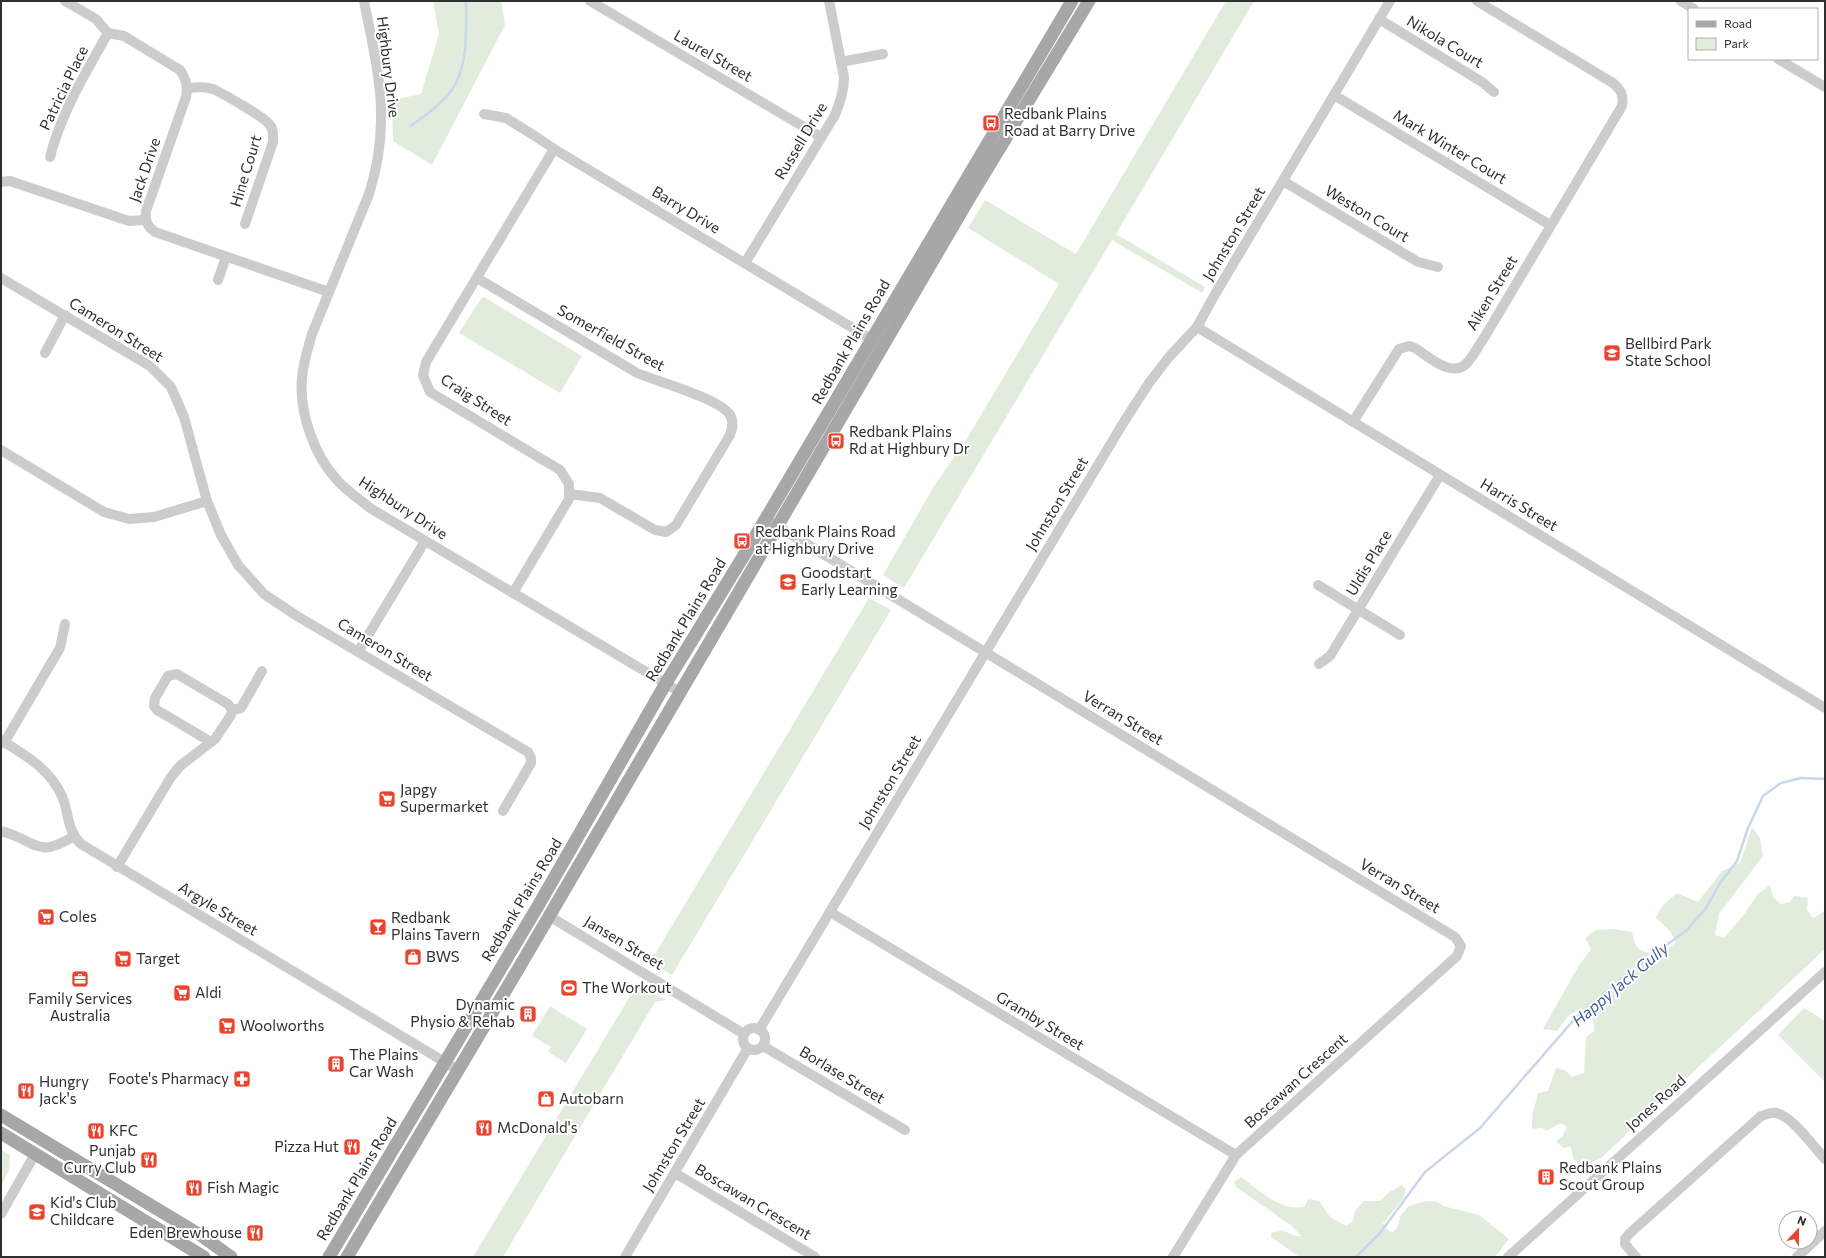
<svg xmlns="http://www.w3.org/2000/svg" width="1826" height="1258" viewBox="0 0 1826 1258" font-family="Commissioner,sans-serif">
<rect width="100%" height="100%" fill="#fff"/>
<!-- green -->
<g fill="#e2ecdc">
<path d="M433,1H501L505,25L432,165L393,141L392,100L421,94L439,34Z"/>
<path d="M1226,1H1254L1116,234L1205,287L1202,293L1112,240L904,588L883,575L934,486L966,440L1059,284L968,228L985,200L1076,254Z"/>
<path d="M484,297L582,356L560,393L459,333L480,300Z"/>
<path d="M869,598L891,610L672,975L645,958L655,954Z"/>
<path d="M1752,827L1760,838L1763,856L1719,914L1715,935L1724,938L1742,917L1758,894L1770,885L1773,897L1781,904L1790,902L1794,896L1808,898L1807,910L1813,918L1823,912L1825,909V949L1601,1158L1584,1166L1573,1159L1571,1146L1564,1148L1556,1142L1563,1135L1567,1127L1561,1123L1546,1131L1542,1128L1532,1129C1531,1112 1535,1108 1538,1093L1548,1091L1556,1068L1565,1070L1572,1077L1584,1073L1586,1037L1595,1030L1591,1013L1581,1008L1568,1016L1557,1031L1543,1029L1578,967L1591,949L1585,938L1596,930L1612,929L1632,932C1636,953 1642,952 1662,954L1676,942L1670,931L1656,918L1662,906L1677,893L1698,902L1722,871L1740,863Z"/>
<path d="M638,983L666,1000L655,1002L503,1257H473Z"/>
<path d="M550,1006L587,1029L566,1063L548,1052L551,1047L532,1036Z"/>
<path d="M1804,1008L1825,1021V1082L1778,1035Z"/>
<path d="M1,1150L10,1155L9,1170L1,1186Z"/>
<path d="M1241,1177C1258,1189 1283,1214 1305,1206L1308,1199L1319,1201L1330,1217L1346,1226L1353,1221L1355,1211L1364,1201H1380L1388,1193L1402,1185L1406,1190L1403,1199L1383,1223L1388,1231L1393,1232L1397,1228L1401,1215L1409,1206L1426,1201L1438,1202L1443,1206L1479,1215L1509,1239L1495,1257H1303L1298,1256L1271,1237V1233L1282,1230L1295,1236H1301L1292,1226L1236,1187L1234,1182Z"/>
</g>
<g fill="none" stroke-linecap="round" stroke-linejoin="round">
<!-- stream -->
<g stroke="#c8d7ed" stroke-width="2.5">
<path d="M411,126C424,116 441,105 451,91C469,66 466,30 466,1"/>
<path d="M1356,1257L1380,1233L1425,1172L1480,1128L1578,1015L1626,975L1687,930L1706,908L1720,883L1737,861L1748,828L1763,796L1781,783L1801,778L1825,779"/>
</g>
<!-- minor -->
<g stroke="#ccc" stroke-width="10">
<path d="M65,1L96,19L108,33L124,36L180,70C186,79 188,86 186,97L146,211C145,221 147,226 155,232L329,292"/>
<path d="M364,1C371,38 382,81 381,119C381,144 377,169 369,194L312,334C308,348 303,363 302,378C299,413 314,455 337,480C347,491 359,499 370,508L680,692"/>
<path d="M590,1L821,137"/>
<path d="M1681,1L1694,9"/>
<path d="M1379,19L1482,82L1494,92"/>
<path d="M1778,59L1825,87"/>
<path d="M841,62L883,54"/>
<path d="M188,88C196,87 205,86 213,89C222,93 264,117 269,124C274,129 273,135 273,142L245,224"/>
<path d="M1334,95L1550,225"/>
<path d="M484,114L506,118L538,138L554,149L871,339"/>
<path d="M50,157C61,113 86,72 108,33"/>
<path d="M1283,181L1418,262L1438,267"/>
<path d="M1,182L10,181L129,221L145,220"/>
<path d="M745,263L835,115C840,102 844,91 844,77L829,1"/>
<path d="M1,278L150,366L171,387L184,417L207,501L221,535L238,565L264,594L297,616L528,752L531,758V763L503,811"/>
<path d="M477,278L637,373C656,381 725,400 731,417C734,423 732,429 730,435L676,525L666,532L655,530L600,498L570,494"/>
<path d="M218,280L226,257"/>
<path d="M1197,327L1825,708"/>
<path d="M45,353L65,315"/>
<path d="M1353,422L1399,349L1409,346L1415,348C1428,356 1451,378 1466,364C1473,357 1478,346 1484,338L1622,106C1624,95 1621,90 1613,83L1477,1"/>
<path d="M1,450L104,512L129,519L154,517L207,501"/>
<path d="M772,523L1455,937L1461,946L1457,956L1236,1155L1173,1257"/>
<path d="M1318,585L1400,635"/>
<path d="M513,593L569,499V484L560,470L430,392L423,375L426,362L554,149"/>
<path d="M358,652L425,541"/>
<path d="M1319,664L1330,656L1440,475"/>
<path d="M232,710L241,708L262,671"/>
<path d="M1,740C25,755 50,769 62,796C69,813 67,831 81,844L458,1070"/>
<path d="M4,743L60,648L65,624"/>
<path d="M1,831C37,840 36,860 74,836"/>
<path d="M117,867L171,777L180,766L215,739L231,715L232,710L228,704L177,674L168,676L155,698L154,706L157,710L211,742"/>
<path d="M830,912L1236,1155"/>
<path d="M549,916L744,1034"/>
<circle cx="754" cy="1039" r="11"/>
<path d="M759,1030L1125,420L1149,383L1169,357L1197,327L1214,296L1390,1"/>
<path d="M763,1046L905,1130"/>
<path d="M675,1173L815,1257"/>
<path d="M1,1214L35,1154"/>
<path d="M625,1257L748,1048"/>
<path d="M1508,1257L1825,972"/>
<path d="M1636,1257L1625,1244V1239L1630,1233L1761,1116C1765,1115 1771,1112 1776,1113C1792,1116 1814,1147 1825,1159"/>
<path d="M1797,1257L1825,1231"/>
</g>
<!-- major -->
<g stroke="#a7a7a7" stroke-width="13">
<path d="M1,1115L202,1236L231,1257"/>
<path d="M1,1133L204,1257"/>
<path d="M329,1257L538,906L666,683L746,552L1072,1"/>
<path d="M347,1257L520,966L970,197L1089,1"/>
</g>
</g>
<!-- icons -->
<defs>
<g id="bus-square" transform="scale(0.9)"><rect x="-9" y="-9" width="18" height="18" rx="4" fill="#e9452e" stroke="#fff"/><path d="M-5-6H5V4H4V6H2V4H-2V6H-4V4H-5ZM-3.5-4V0h7V-4ZM-3.5 1.2v1.5H-2V1.2ZM2 1.2v1.5H3.5V1.2Z" fill="#fff"/></g>
<g id="school-square" transform="scale(0.9)"><rect x="-9" y="-9" width="18" height="18" rx="4" fill="#e9452e" stroke="#fff"/><path d="M0-5L7-2L0 1L-7-2ZM-4 1L0 2.5L4 1V4Q0 6-4 4Z" fill="#fff"/></g>
<g id="supermarket-square" transform="scale(0.9)"><rect x="-9" y="-9" width="18" height="18" rx="4" fill="#e9452e" stroke="#fff"/><path d="M-6-5.5h2.5l.6 2H6L4.5 2H-2.5L-4.4-4H-6ZM-1.5 3.2a1.3 1.3 0 1 0 .1 0ZM3 3.2a1.3 1.3 0 1 0 .1 0Z" fill="#fff"/></g>
<g id="bar-square" transform="scale(0.9)"><rect x="-9" y="-9" width="18" height="18" rx="4" fill="#e9452e" stroke="#fff"/><path d="M-6-5H6L.8 .8V4.5H3.5V6h-7V4.5H-.8V.8Z" fill="#fff"/></g>
<g id="shop-square" transform="scale(0.9)"><rect x="-9" y="-9" width="18" height="18" rx="4" fill="#e9452e" stroke="#fff"/><path d="M-5-2.5h2.3a2.7 3.5 0 0 1 5.4 0H5L5.5 6h-11ZM-1.5-2.5h3a1.5 2.3 0 0 0-3 0Z" fill="#fff"/></g>
<g id="office-square" transform="scale(0.9)"><rect x="-9" y="-9" width="18" height="18" rx="4" fill="#e9452e" stroke="#fff"/><path d="M-6-3h4V-5.5h4V-3h4V5H-6ZM-1-4.5V-3h2v-1.5ZM-6 0V1H6V0Z" fill="#fff"/></g>
<g id="stadium-square" transform="scale(0.9)"><rect x="-9" y="-9" width="18" height="18" rx="4" fill="#e9452e" stroke="#fff"/><path d="M0-5a6.5 5 0 1 0 0 10a6.5 5 0 1 0 0-10ZM-3.5-1.8h7v3.6h-7Z" fill="#fff"/></g>
<g id="building-square" transform="scale(0.9)"><rect x="-9" y="-9" width="18" height="18" rx="4" fill="#e9452e" stroke="#fff"/><path d="M-4-6H4V6H1V3H-1V6H-4ZM-2.5-4.3h1.7v1.8h-1.7ZM.8-4.3h1.7v1.8H.8ZM-2.5-1h1.7V.8h-1.7ZM.8-1h1.7V.8H.8Z" fill="#fff"/></g>
<g id="pharmacy-square" transform="scale(0.9)"><rect x="-9" y="-9" width="18" height="18" rx="4" fill="#e9452e" stroke="#fff"/><path d="M-2-6h4v4h4v4h-4v4h-4v-4h-4v-4h4Z" fill="#fff"/></g>
<g id="restaurant-square" transform="scale(0.9)"><rect x="-9" y="-9" width="18" height="18" rx="4" fill="#e9452e" stroke="#fff"/><path d="M-5-6h1v4h1v-4h1v4h1v-4h1v5L-1.5 .5V6h-2V.5L-5-1ZM5-6V6H3V1.5H1.5Q1.5-4 5-6Z" fill="#fff"/></g>
</defs>
<g fill-rule="evenodd">
<use href="#bus-square" x="991" y="123"/>
<use href="#school-square" x="1612" y="353"/>
<use href="#bus-square" x="836" y="441"/>
<use href="#bus-square" x="742" y="541"/>
<use href="#school-square" x="788" y="582"/>
<use href="#supermarket-square" x="387" y="799"/>
<use href="#supermarket-square" x="46" y="917"/>
<use href="#bar-square" x="378" y="927"/>
<use href="#shop-square" x="413" y="957"/>
<use href="#supermarket-square" x="123" y="959"/>
<use href="#office-square" x="80" y="979"/>
<use href="#stadium-square" x="569" y="988"/>
<use href="#supermarket-square" x="182" y="993"/>
<use href="#building-square" x="528" y="1014"/>
<use href="#supermarket-square" x="227" y="1026"/>
<use href="#building-square" x="336" y="1064"/>
<use href="#pharmacy-square" x="242" y="1079"/>
<use href="#restaurant-square" x="26" y="1091"/>
<use href="#shop-square" x="546" y="1099"/>
<use href="#restaurant-square" x="484" y="1128"/>
<use href="#restaurant-square" x="96" y="1131"/>
<use href="#restaurant-square" x="352" y="1147"/>
<use href="#restaurant-square" x="149" y="1160"/>
<use href="#building-square" x="1546" y="1177"/>
<use href="#restaurant-square" x="194" y="1188"/>
<use href="#school-square" x="37" y="1212"/>
<use href="#restaurant-square" x="255" y="1233"/>
</g>
<g text-anchor="middle" stroke-width="4" stroke-linejoin="round" paint-order="stroke">
<!-- street labels -->
<g font-size="15" fill="#2f2f2f" stroke="#fff">
<text transform="translate(1445 42) rotate(31)" y="5">Nikola Court</text>
<text transform="translate(713 56) rotate(30)" y="5">Laurel Street</text>
<text transform="translate(388 67) rotate(83)" y="5">Highbury Drive</text>
<text transform="translate(64 88) rotate(-64)" y="5">Patricia Place</text>
<text transform="translate(801 141) rotate(-59)" y="5">Russell Drive</text>
<text transform="translate(1450 147) rotate(31)" y="5">Mark Winter Court</text>
<text transform="translate(145 170) rotate(-71)" y="5">Jack Drive</text>
<text transform="translate(246 171) rotate(-73)" y="5">Hine Court</text>
<text transform="translate(686 210) rotate(31)" y="5">Barry Drive</text>
<text transform="translate(1367 214) rotate(31)" y="5">Weston Court</text>
<text transform="translate(1234 234) rotate(-59)" y="5">Johnston Street</text>
<text transform="translate(1492 293) rotate(-59)" y="5">Aiken Street</text>
<text transform="translate(116 330) rotate(32)" y="5">Cameron Street</text>
<text transform="translate(611 338) rotate(29)" y="5">Somerfield Street</text>
<text transform="translate(851 342) rotate(-60)" y="5">Redbank Plains Road</text>
<text transform="translate(476 400) rotate(33)" y="5">Craig Street</text>
<text transform="translate(1057 504) rotate(-59)" y="5">Johnston Street</text>
<text transform="translate(1519 505) rotate(31)" y="5">Harris Street</text>
<text transform="translate(403 508) rotate(33)" y="5">Highbury Drive</text>
<text transform="translate(1369 563) rotate(-59)" y="5">Uldis Place</text>
<text transform="translate(686 620) rotate(-59)" y="5">Redbank Plains Road</text>
<text transform="translate(385 650) rotate(31)" y="5">Cameron Street</text>
<text transform="translate(1123 718) rotate(31)" y="5">Verran Street</text>
<text transform="translate(890 782) rotate(-59)" y="5">Johnston Street</text>
<text transform="translate(1400 886) rotate(31)" y="5">Verran Street</text>
<text transform="translate(522 900) rotate(-59)" y="5">Redbank Plains Road</text>
<text transform="translate(218 909) rotate(31)" y="5">Argyle Street</text>
<text transform="translate(624 943) rotate(31)" y="5">Jansen Street</text>
<text transform="translate(1040 1021) rotate(31)" y="5">Gramby Street</text>
<text transform="translate(842 1075) rotate(31)" y="5">Borlase Street</text>
<text transform="translate(1296 1081) rotate(-42)" y="5">Boscawan Crescent</text>
<text transform="translate(1656 1103) rotate(-42)" y="5">Jones Road</text>
<text transform="translate(674 1145) rotate(-59)" y="5">Johnston Street</text>
<text transform="translate(357 1179) rotate(-59)" y="5">Redbank Plains Road</text>
<text transform="translate(753 1202) rotate(31)" y="5">Boscawan Crescent</text>
</g>
<!-- poi labels -->
<g font-size="15" fill="#2f2f2f" stroke="#fff" text-anchor="start">
<text x="1004" y="119">Redbank Plains<tspan x="1004" dy="17">Road at Barry Drive</tspan></text>
<text x="1625" y="349">Bellbird Park<tspan x="1625" dy="17">State School</tspan></text>
<text x="849" y="437">Redbank Plains<tspan x="849" dy="17">Rd at Highbury Dr</tspan></text>
<text x="755" y="537">Redbank Plains Road<tspan x="755" dy="17">at Highbury Drive</tspan></text>
<text x="801" y="578">Goodstart<tspan x="801" dy="17">Early Learning</tspan></text>
<text x="400" y="795">Japgy<tspan x="400" dy="17">Supermarket</tspan></text>
<text x="59" y="922">Coles</text>
<text x="391" y="923">Redbank<tspan x="391" dy="17">Plains Tavern</tspan></text>
<text x="426" y="962">BWS</text>
<text x="136" y="964">Target</text>
<text x="582" y="993">The Workout</text>
<text x="195" y="998">Aldi</text>
<text x="80" y="1004" text-anchor="middle">Family Services<tspan x="80" dy="17">Australia</tspan></text>
<text x="515" y="1010" text-anchor="end">Dynamic<tspan x="515" dy="17">Physio &amp; Rehab</tspan></text>
<text x="240" y="1031">Woolworths</text>
<text x="349" y="1060">The Plains<tspan x="349" dy="17">Car Wash</tspan></text>
<text x="229" y="1084" text-anchor="end">Foote's Pharmacy</text>
<text x="39" y="1087">Hungry<tspan x="39" dy="17">Jack's</tspan></text>
<text x="559" y="1104">Autobarn</text>
<text x="497" y="1133">McDonald's</text>
<text x="109" y="1136">KFC</text>
<text x="339" y="1152" text-anchor="end">Pizza Hut</text>
<text x="136" y="1156" text-anchor="end">Punjab<tspan x="136" dy="17">Curry Club</tspan></text>
<text x="1559" y="1173">Redbank Plains<tspan x="1559" dy="17">Scout Group</tspan></text>
<text x="207" y="1193">Fish Magic</text>
<text x="50" y="1208">Kid's Club<tspan x="50" dy="17">Childcare</tspan></text>
<text x="242" y="1238" text-anchor="end">Eden Brewhouse</text>
</g>
<!-- water labels -->
<g font-size="16" font-style="italic" fill="#3b5f93" stroke="#fff">
<text transform="translate(1620 984) rotate(-40)" y="6">Happy Jack Gully</text>
</g>
</g>
<!-- border -->
<rect width="1826" height="1258" fill="none" stroke="#2f2f2f" stroke-width="4"/>
<!-- legend -->
<rect x="1688" y="8" width="130" height="52" fill="#ffffff" stroke="#acacac"/>
<rect x="1696" y="21" width="20" height="6" fill="#a7a7a7" stroke="#acacac"/>
<text x="1724" y="28" font-size="12" fill="#2f2f2f">Road</text>
<rect x="1696" y="38" width="20" height="12" fill="#e2ecdc" stroke="#acacac"/>
<text x="1724" y="48" font-size="12" fill="#2f2f2f">Park</text>
<!-- north arrow -->
<g transform="translate(1798 1230) rotate(22)"><circle r="19" fill="#ffffff" stroke="#acacac"/>
<path d="M0-3L7 15L0 10L-7 15Z" fill="#e9452e"/>
<text y="-6" font-size="11" font-weight="bold" text-anchor="middle" fill="#2f2f2f">N</text>
</g>
</svg>
